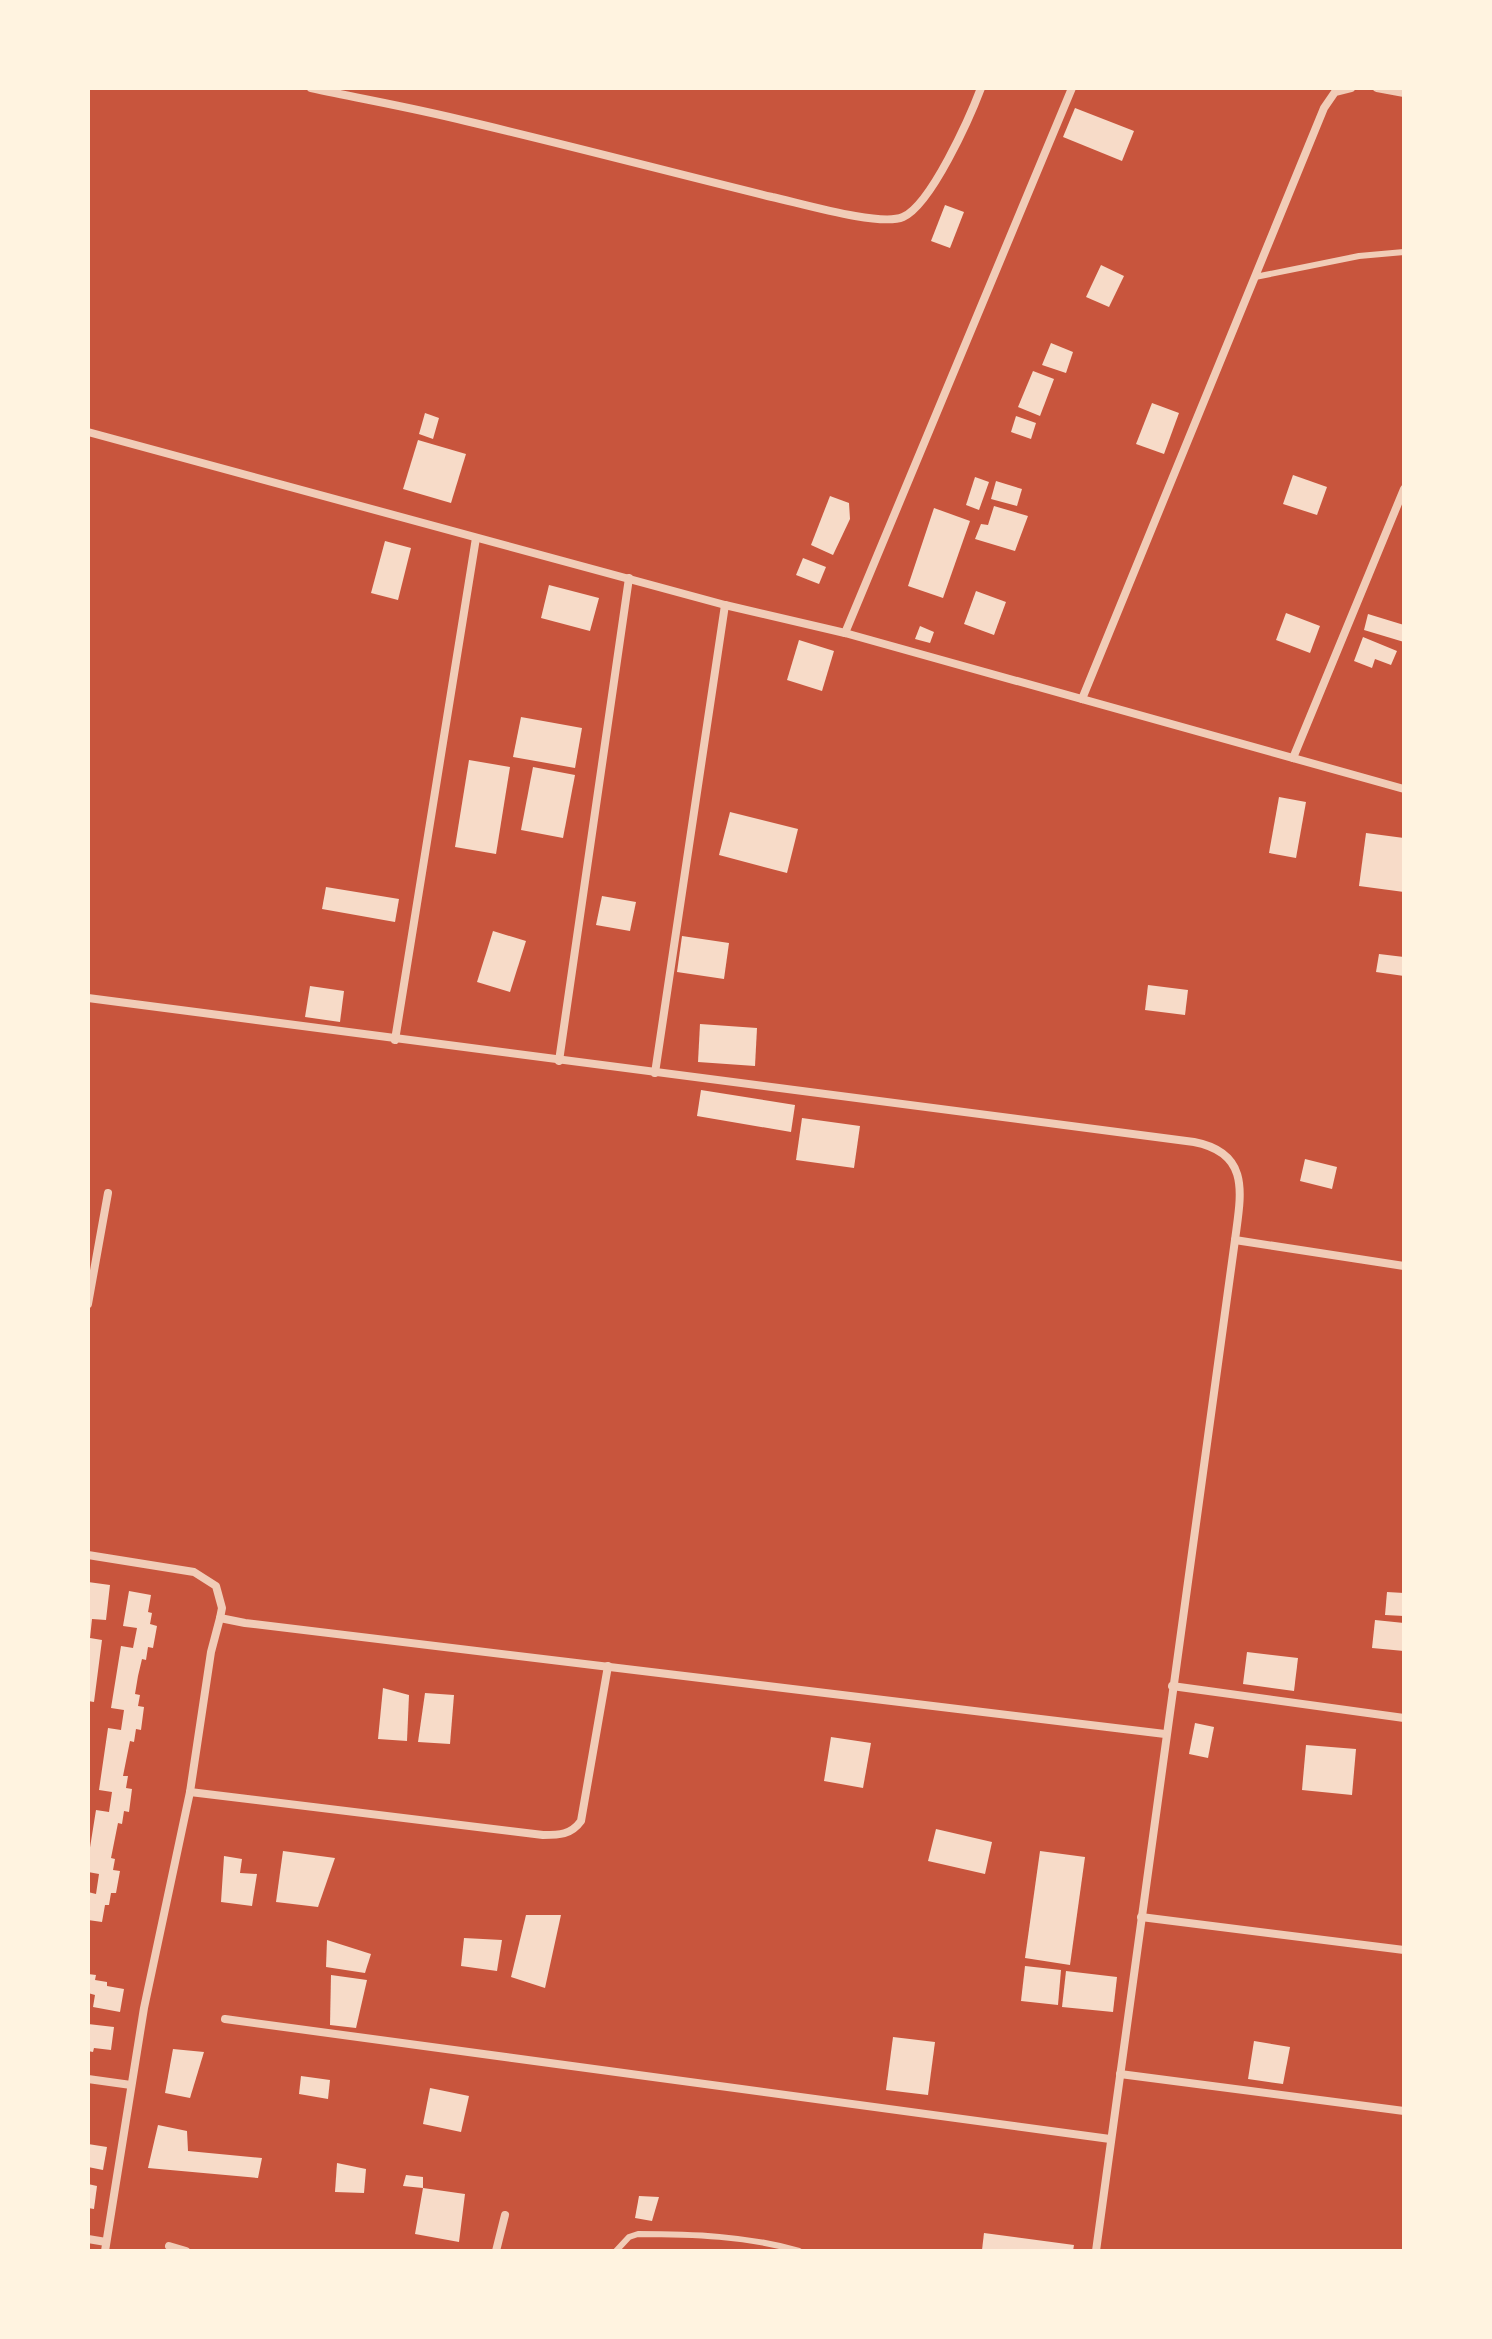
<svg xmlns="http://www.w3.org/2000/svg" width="1492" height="2339" viewBox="0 0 1492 2339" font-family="Jost,sans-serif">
<rect width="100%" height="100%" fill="#c8553d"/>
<!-- building -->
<g fill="#f7dbc8">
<path d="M1075,108L1134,131L1122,161L1063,137Z"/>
<path d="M945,205L964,212L950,248L931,241Z"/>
<path d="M1101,265L1124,276L1109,307L1086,297Z"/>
<path d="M1051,343L1073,352L1066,373L1042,365Z"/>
<path d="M1033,371L1054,379L1040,416L1018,407Z"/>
<path d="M1152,403L1179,413L1164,454L1136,444Z"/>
<path d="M425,413L439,418L433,439L419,434Z"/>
<path d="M1016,416L1036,423L1031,439L1011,432Z"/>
<path d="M418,440L466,454L451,503L403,489Z"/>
<path d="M1293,475L1327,487L1317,515L1283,504Z"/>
<path d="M975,477L989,482L979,510L966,505Z"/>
<path d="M996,481L1022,489L1017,506L991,499Z"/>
<path d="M830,496L849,503L850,519L833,555L811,545Z"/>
<path d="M994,506L1028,516L1015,551L975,539L981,524L988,525Z"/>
<path d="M934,508L970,521L943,598L908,586Z"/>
<path d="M385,541L411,548L398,600L371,593Z"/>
<path d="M803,558L826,567L819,584L796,575Z"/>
<path d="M549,585L599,598L590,631L541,618Z"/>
<path d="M976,591L1006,602L994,635L964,624Z"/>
<path d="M1286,613L1320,626L1310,653L1276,640Z"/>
<path d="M1368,614L1404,625V642L1364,630Z"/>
<path d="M920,626L934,632L930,643L915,639Z"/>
<path d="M1363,637L1397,651L1391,665L1375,659L1372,668L1354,661Z"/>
<path d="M799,640L834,651L822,691L787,680Z"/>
<path d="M521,717L582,728L575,768L513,757Z"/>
<path d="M469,760L510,767L496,854L455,847Z"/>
<path d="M533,767L575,775L563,838L521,830Z"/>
<path d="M1279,797L1306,802L1296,858L1269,853Z"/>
<path d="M730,812L798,829L787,873L719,855Z"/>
<path d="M1366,833L1404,838V892L1359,886Z"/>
<path d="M326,887L399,899L395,922L322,909Z"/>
<path d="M602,896L636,902L630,931L596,925Z"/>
<path d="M493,931L526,941L510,992L477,982Z"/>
<path d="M682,936L729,943L724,979L677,972Z"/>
<path d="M1379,954L1404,957V976L1376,972Z"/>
<path d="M1148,985L1188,990L1185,1015L1145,1010Z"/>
<path d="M310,986L344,991L340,1022L305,1017Z"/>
<path d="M700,1024L757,1028L755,1066L698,1062Z"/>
<path d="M701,1090L795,1105L791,1132L697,1116Z"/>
<path d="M802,1118L860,1126L854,1168L796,1160Z"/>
<path d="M1305,1159L1337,1167L1332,1189L1300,1181Z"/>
<path d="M88,1582L110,1585L106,1620L92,1619L90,1638L102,1640L94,1702L88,1701Z"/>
<path d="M129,1591L151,1595L148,1612L152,1613L150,1624L157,1626L153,1648L148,1647L146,1660L142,1659L138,1676L135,1694L140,1695L138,1706L144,1707L141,1730L136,1729L134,1742L130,1741L123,1776H128L126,1788L132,1789L129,1812L124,1811L122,1824L118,1823L111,1858L115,1859L113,1870L120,1871L116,1893H111L109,1905H105L102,1922L88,1920V1892L96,1894L99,1874L88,1872V1860L96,1810L109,1812L112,1792L99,1790L108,1728L121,1730L124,1710L111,1708L121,1646L133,1648L137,1628L123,1626Z"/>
<path d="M1387,1592L1404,1593V1616L1385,1615Z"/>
<path d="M1375,1620L1404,1623V1651L1372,1648Z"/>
<path d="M1247,1652L1298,1658L1294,1691L1243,1684Z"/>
<path d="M383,1688L409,1695L407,1741L378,1739Z"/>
<path d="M425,1693L454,1695L450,1744L418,1742Z"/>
<path d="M1195,1723L1214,1727L1208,1758L1189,1754Z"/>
<path d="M831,1737L871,1743L863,1788L824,1781Z"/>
<path d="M1306,1745L1356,1749L1352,1795L1302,1790Z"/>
<path d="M936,1829L992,1842L985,1874L928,1861Z"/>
<path d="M283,1851L335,1858L318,1907L276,1902Z"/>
<path d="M1040,1851L1085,1857L1070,1965L1025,1958Z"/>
<path d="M224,1856L242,1859L240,1873L257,1874L252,1906L221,1902Z"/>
<path d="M526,1915H561L545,1988L511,1977Z"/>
<path d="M464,1938L502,1940L497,1971L461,1966Z"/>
<path d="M327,1940L371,1954L365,1973L326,1967Z"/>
<path d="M1025,1966L1061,1970L1058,2005L1021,2001Z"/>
<path d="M1066,1971L1117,1977L1113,2012L1062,2007Z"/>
<path d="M88,1974L96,1975L95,1980L107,1982V1986L124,1989L120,2012L93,2007L95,1995L88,1993Z"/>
<path d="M331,1975L367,1980L356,2028L330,2025Z"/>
<path d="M88,2024L114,2027L111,2050L94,2048L93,2052L88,2051Z"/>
<path d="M893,2037L935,2042L928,2095L886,2090Z"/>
<path d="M1254,2041L1290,2047L1283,2084L1248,2079Z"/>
<path d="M173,2049L204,2052L190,2098L165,2093Z"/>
<path d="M301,2076L330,2080L328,2099L299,2094Z"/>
<path d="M430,2088L469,2096L461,2132L423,2124Z"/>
<path d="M158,2125L187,2131L188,2151L262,2158L258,2178L148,2168Z"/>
<path d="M88,2144L107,2147L103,2170L88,2167Z"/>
<path d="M337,2163L366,2169L364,2193L335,2192Z"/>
<path d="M406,2175L423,2177V2188L465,2194L459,2242L415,2234L423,2188L403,2186Z"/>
<path d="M88,2184L97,2186L94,2209L88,2208Z"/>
<path d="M639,2196L659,2197L652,2221L635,2218Z"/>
<path d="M984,2233L1074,2245L1073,2251L982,2250Z"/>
</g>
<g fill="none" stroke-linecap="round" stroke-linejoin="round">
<!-- service -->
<g stroke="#f1ccb7" stroke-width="6">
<path d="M1255,277L1359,256L1404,252"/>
<path d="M616,2251L629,2237L638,2234C691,2234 748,2236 799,2251"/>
</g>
<!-- minor -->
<g stroke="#f1ccb7" stroke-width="8">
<path d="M311,88C362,99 414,108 466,121C568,145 670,172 772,197C800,203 880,227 903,217C931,205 970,117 981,88"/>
<path d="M1377,88L1404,93"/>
<path d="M88,432L725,605L845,633L1404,789"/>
<path d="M845,633L1072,88"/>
<path d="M1082,699L1324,108L1335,92L1351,88"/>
<path d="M1293,758L1404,489"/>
<path d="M88,998L1194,1142C1251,1153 1241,1194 1235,1240L1096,2251"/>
<path d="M395,1040L476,538"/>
<path d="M559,1061L629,578"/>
<path d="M655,1073L725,605"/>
<path d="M1235,1240L1404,1266"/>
<path d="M88,1304L108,1193"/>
<path d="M88,1555L194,1572L216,1586L222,1608L220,1618"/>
<path d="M1172,1686L1404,1718"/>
<path d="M190,1792L543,1835C559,1835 571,1835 581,1821L608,1666"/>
<path d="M1141,1917L1404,1950"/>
<path d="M225,2019L1110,2139"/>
<path d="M1120,2074L1404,2111"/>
<path d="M88,2079L131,2085"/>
<path d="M88,2239L106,2242"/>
<path d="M169,2246L186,2251"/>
<path d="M105,2251L144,2008L190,1792L211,1652L220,1618L245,1623L1165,1734"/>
<path d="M496,2251L505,2215"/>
</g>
</g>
<!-- border -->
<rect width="1492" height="2339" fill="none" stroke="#fff3e0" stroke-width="180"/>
</svg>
